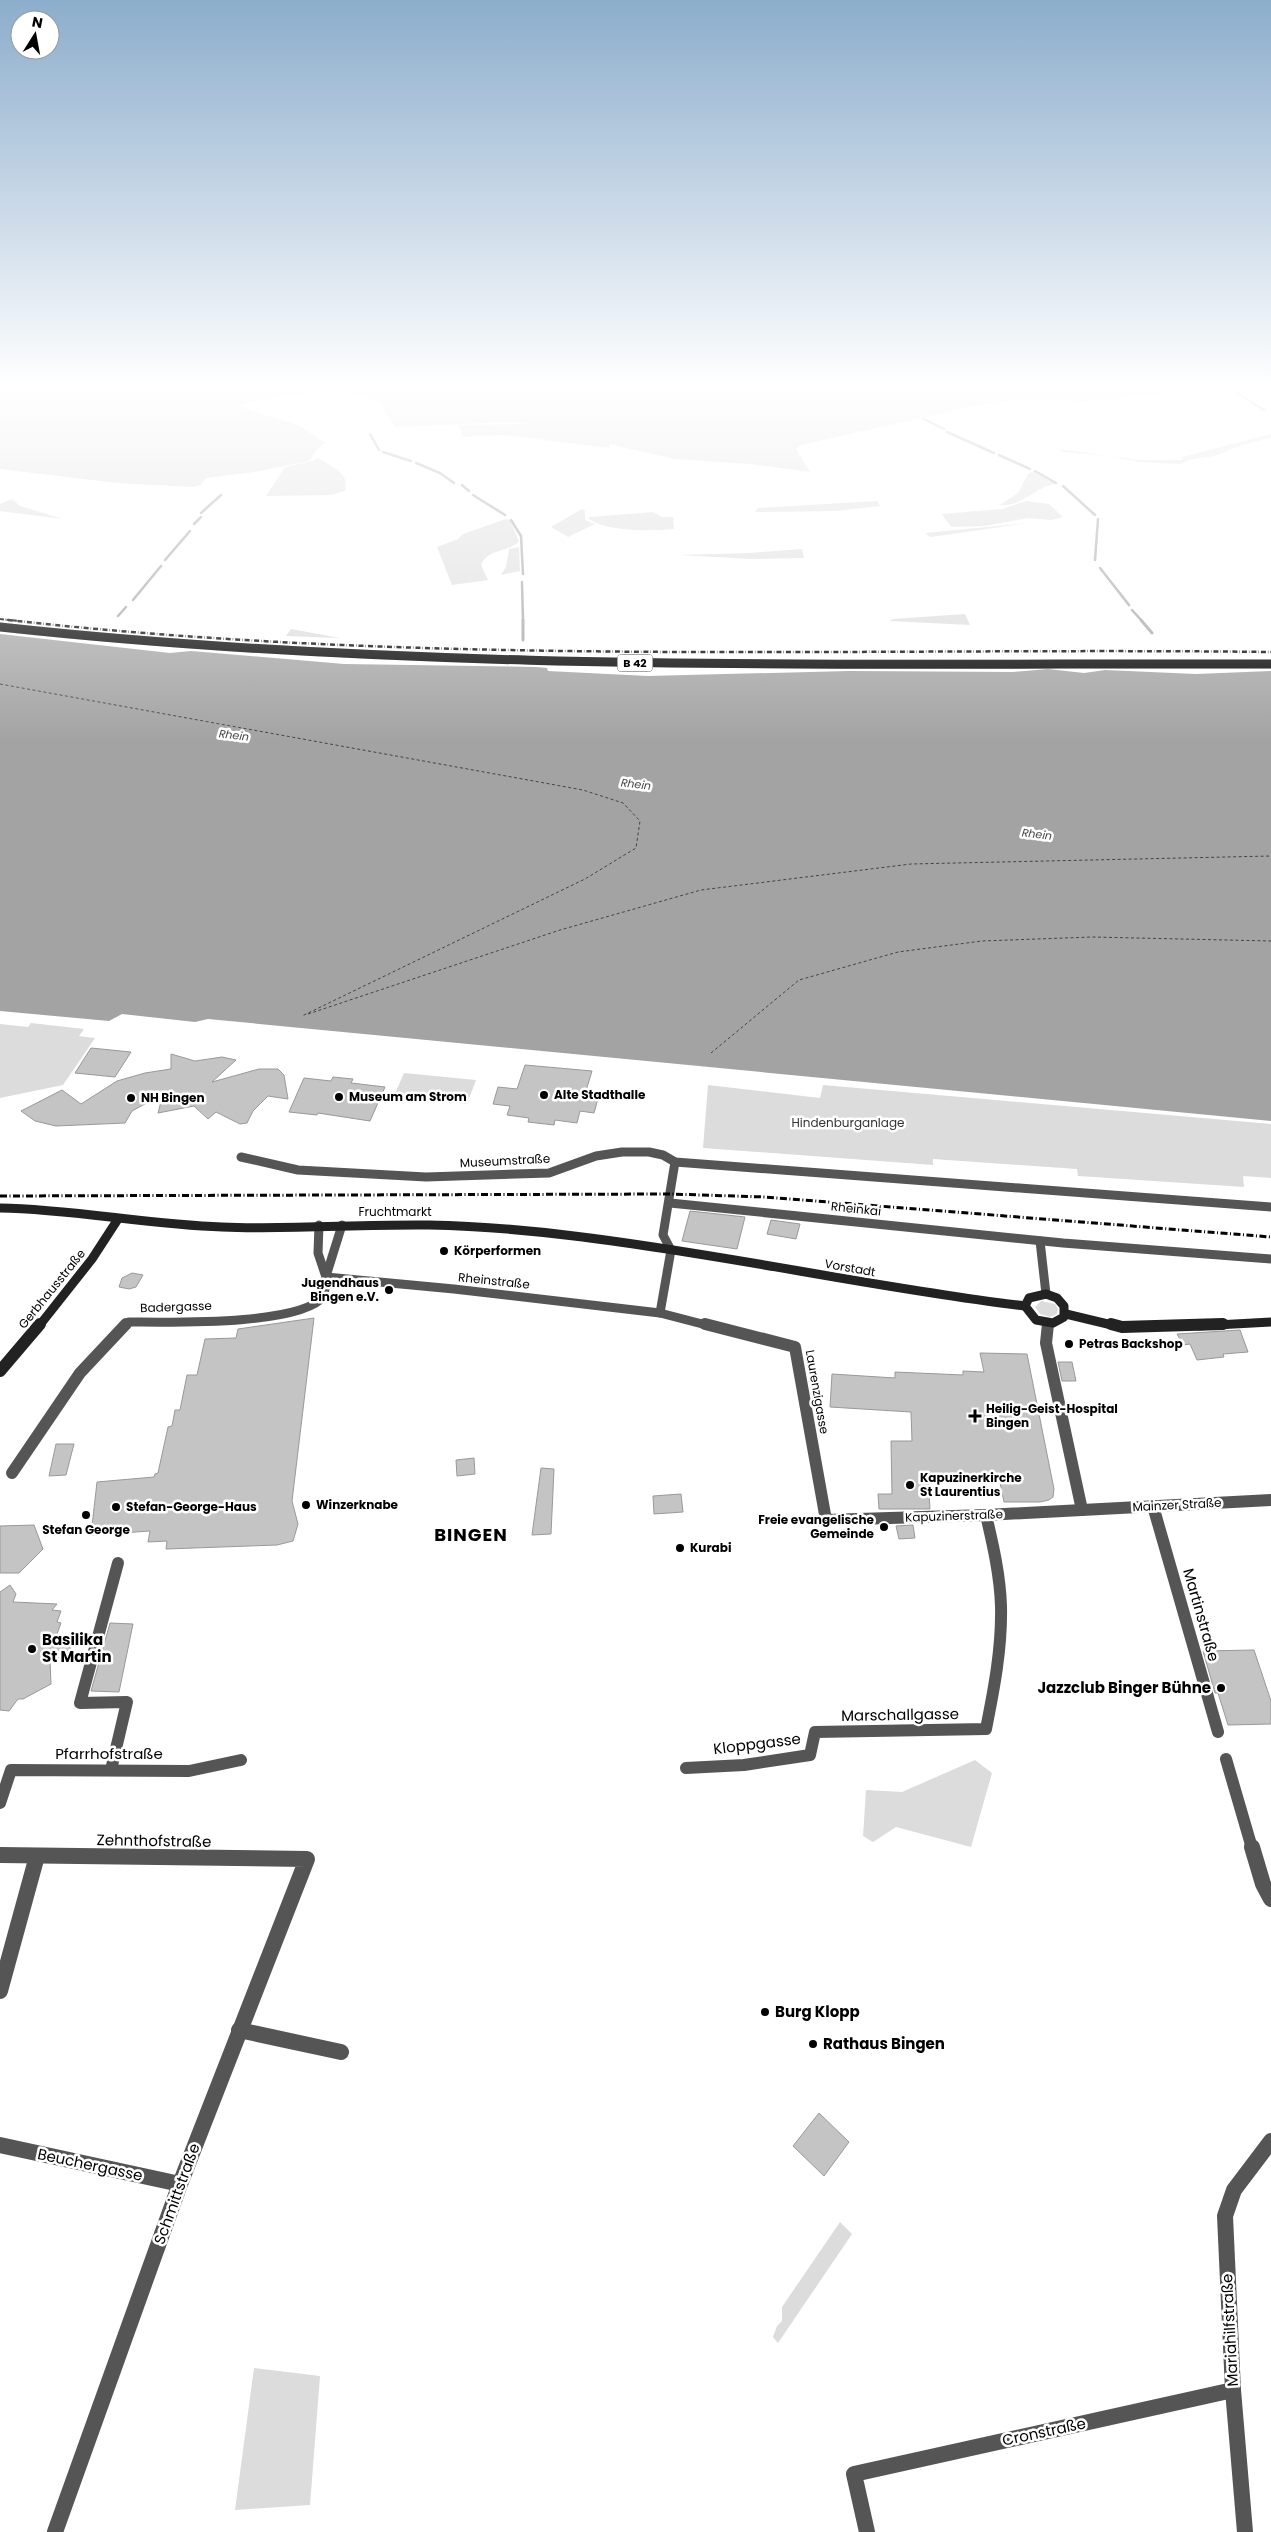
<svg xmlns="http://www.w3.org/2000/svg" width="1271" height="2532" viewBox="0 0 1271 2532" font-family="Poppins,sans-serif">
<rect width="100%" height="100%" fill="#fff"/>
<!-- green -->
<g fill="#dcdcdc">
<path d="M0,387H1271V388L1183,391L1083,402L1050,399L1020,400L969,407L801,445L796,449L810,472L751,464L674,459L610,444L609,448L503,435L463,437L459,425L532,424L507,422L395,427C389,419 383,405 375,400C351,383 263,399 235,405L300,426L325,443L318,448L309,461L254,472L206,478L201,485L192,487L117,483L0,469Z"/>
<path d="M1271,434V438L1242,445L1215,456L1192,459L1180,464L1139,462L1110,456L1063,452L1059,449L1139,460H1183L1182,457Z"/>
<path d="M318,458C330,466 351,473 345,491L331,495L266,496L285,467L313,461Z"/>
<path d="M1033,471L1056,484C1035,486 1022,508 1000,505L1018,493L1028,474Z"/>
<path d="M12,499L20,506L63,519L0,511V504Z"/>
<path d="M877,501L880,506L836,511L755,512L758,508Z"/>
<path d="M1026,501L1049,504L1063,517L1051,520L1028,518L985,526L951,527L942,514L1002,509Z"/>
<path d="M582,509L585,511V520L595,524L568,537L551,527Z"/>
<path d="M653,512L662,517H673L674,529C652,531 608,532 589,519V517Z"/>
<path d="M506,519L510,520L519,541C509,553 488,548 481,565L488,580L452,585L437,547L458,539L463,534Z"/>
<path d="M1029,523L930,537L925,533Z"/>
<path d="M519,547L520,571L501,575L506,567L509,549Z"/>
<path d="M802,549L804,558L751,559L679,555L749,553Z"/>
<path d="M965,614L970,625L890,621L893,619Z"/>
<path d="M291,629L340,638L286,636Z"/>
<path d="M31,1023L84,1029L79,1036L95,1038L63,1085L0,1098V1024L28,1027Z"/>
<path d="M404,1073L476,1080L467,1104L394,1096Z"/>
<path d="M708,1085L820,1098L823,1085L1271,1124V1178L1243,1176L1244,1187L1078,1176L1077,1169L933,1159V1165L703,1148Z"/>
<path d="M1041,1301L1055,1304L1058,1309L1057,1314L1050,1317L1040,1314L1035,1307Z"/>
<path d="M975,1760L992,1773L971,1847L896,1827L873,1842L863,1836L866,1790L902,1792Z"/>
<path d="M840,2222L852,2234L778,2343L773,2337L777,2326L782,2321V2307Z"/>
<path d="M254,2368L320,2376L310,2505L235,2510Z"/>
</g>
<!-- water -->
<path fill="#a3a3a3" d="M0,634L170,653L191,651L344,664L536,667L547,668L548,671L648,676L849,671L1013,672L1048,669L1084,673L1105,670L1196,674L1271,671V1121L208,1019L195,1022L122,1014L109,1021L0,1011Z"/>
<g fill="none" stroke-linecap="round" stroke-linejoin="round">
<!-- stream-far1 -->
<g stroke="#a3a3a3" stroke-width="2.5">
<path d="M1234,391L1264,410"/>
<path d="M924,419L944,429"/>
<path d="M947,432L994,453"/>
<path d="M370,434L379,450"/>
<path d="M383,452L411,461"/>
<path d="M999,455L1030,469"/>
<path d="M416,463L440,473L454,483"/>
<path d="M1035,471L1056,483"/>
<path d="M462,485L469,491"/>
<path d="M1063,486L1095,515"/>
<path d="M473,495L505,515"/>
<path d="M201,513L221,495"/>
<path d="M511,520L521,536L523,574"/>
<path d="M194,524L201,517"/>
<path d="M165,560L190,531"/>
<path d="M1095,560L1098,519"/>
<path d="M1100,568L1129,605"/>
<path d="M522,582L523,621"/>
<path d="M133,600L161,566"/>
<path d="M1132,610L1142,621"/>
<path d="M118,616L126,607"/>
</g>
<!-- stream -->
<g stroke="#a3a3a3" stroke-width="3">
<path d="M523,620V640"/>
<path d="M1141,620L1152,633"/>
</g>
<!-- ferry -->
<g stroke="#444" stroke-width="1" stroke-dasharray="3 2.5" stroke-linecap="butt">
<path d="M0,684L583,790L623,803L640,821L636,848L585,879L302,1016"/>
<path d="M308,1014L560,930L701,890L911,864L1271,856"/>
<path d="M711,1053L799,980L898,952L982,941L1092,937L1271,941"/>
</g>
</g>
<!-- building -->
<g fill="#c4c4c4" stroke="#999">
<path d="M91,1048L131,1052L115,1077L75,1073Z"/>
<path d="M171,1054L195,1061L222,1057L236,1060L212,1082L259,1069H278L284,1075L288,1099L268,1096L253,1111L247,1123L240,1124L216,1112L208,1119L194,1106L158,1113L163,1094L132,1111L125,1123L56,1126L35,1121L21,1111L62,1090L81,1104L117,1081L145,1073L171,1069Z"/>
<path d="M525,1065L592,1071L585,1094L599,1095L594,1113L580,1111L577,1123L555,1120L554,1125L528,1122L529,1118L507,1115L510,1106L493,1104L498,1087L517,1089Z"/>
<path d="M333,1077L353,1079L351,1083L385,1087L370,1121L318,1113L317,1115L289,1112L304,1078L331,1081Z"/>
<path d="M690,1211L745,1217L737,1249L682,1241Z"/>
<path d="M771,1220L800,1224L796,1239L767,1234Z"/>
<path d="M132,1273L143,1275L136,1287L129,1289L119,1287L122,1278Z"/>
<path d="M314,1318L292,1501L298,1524L293,1541L277,1545L166,1549L167,1541L148,1542L150,1531L91,1535L97,1482L154,1477L155,1474L158,1473L168,1427L172,1426L175,1410H180L187,1375H197L205,1339L236,1338L238,1329Z"/>
<path d="M1240,1330L1248,1352L1223,1354L1224,1357L1197,1360L1190,1344L1183,1345L1177,1334Z"/>
<path d="M980,1353L1027,1354L1054,1489L1053,1497L1049,1500L1040,1502H1004L999,1478L928,1475L930,1509H879L878,1494H892L891,1441H912L911,1412L830,1407L832,1374L895,1378V1372L963,1375V1371L984,1372Z"/>
<path d="M1058,1362H1072L1076,1381H1062Z"/>
<path d="M56,1444H74L66,1475L49,1476Z"/>
<path d="M474,1458L475,1474L457,1476L456,1460Z"/>
<path d="M541,1468L554,1469L551,1534L532,1535Z"/>
<path d="M681,1494L683,1512L654,1514L653,1496Z"/>
<path d="M34,1525L43,1549L19,1573H0V1526Z"/>
<path d="M913,1525L915,1538L899,1539L896,1526Z"/>
<path d="M10,1585L16,1594L13,1602L57,1604L52,1610L61,1611L57,1622L61,1623L56,1637L69,1644L72,1654L50,1661L51,1684L23,1699H18L9,1711L0,1710V1592Z"/>
<path d="M110,1623L133,1624L119,1692L91,1691Z"/>
<path d="M1254,1650L1271,1701V1724L1228,1725L1218,1693H1215L1203,1651Z"/>
<path d="M819,2113L849,2142L824,2176L793,2146Z"/>
</g>
<g fill="none" stroke-linecap="round" stroke-linejoin="round">
<!-- primary casing -->
<g stroke="#dbdbdb" stroke-width="9">
<path id="primary" d="M0,627C422,673 847,663 1271,664"/>
</g>
<!-- minor-far2 -->
<g stroke="#555" stroke-width="9">
<path d="M241,1157L298,1170L426,1177L549,1173L596,1156L622,1152H649L663,1155L675,1162L1271,1207"/>
<path d="M670,1203L1063,1243L1271,1259"/>
<path d="M319,1225L318,1253L326,1277"/>
<path d="M1040,1241L1046,1294"/>
<path d="M326,1277L454,1289L660,1313L710,1326"/>
<path d="M660,1313L671,1250L663,1235L675,1162"/>
<path d="M125,1326L129,1322C168,1322 301,1326 324,1296L327,1273L342,1225"/>
</g>
<!-- minor-far1 -->
<g stroke="#555" stroke-width="12">
<path d="M705,1324L795,1347L826,1520L986,1515L1271,1500"/>
<path d="M1048,1324L1046,1343L1082,1510"/>
<path d="M12,1473L80,1373L126,1324"/>
<path d="M1153,1506L1218,1732"/>
<path d="M1226,1759L1252,1848"/>
<path d="M686,1768L744,1765L810,1755L815,1732L986,1729C994,1689 1002,1648 1001,1606C1000,1575 993,1545 986,1515"/>
<path d="M111,1770L127,1702L80,1703L118,1563"/>
<path d="M0,1803L11,1770L189,1771L241,1760"/>
</g>
<!-- minor -->
<g stroke="#555" stroke-width="16">
<path d="M1252,1847L1263,1884L1271,1899"/>
<path d="M0,1855L307,1859L180,2184L55,2532"/>
<path d="M0,1991L37,1856"/>
<path d="M239,2030L341,2052"/>
<path d="M0,2145L180,2184"/>
<path d="M867,2532L854,2474L1233,2390"/>
<path d="M1245,2532L1233,2390L1225,2216L1234,2190L1271,2141"/>
</g>
<!-- secondary-far1 -->
<g stroke="#222" stroke-width="9">
<path d="M0,1208C74,1209 148,1225 222,1227C291,1230 360,1224 429,1225C478,1226 526,1230 574,1236C725,1254 874,1288 1025,1306"/>
<path d="M1046,1294L1057,1298L1064,1306V1317L1053,1323L1036,1320L1025,1306L1029,1298Z"/>
<path d="M1066,1314L1116,1326"/>
<path d="M39,1326L92,1259L118,1219"/>
<path d="M1198,1326L1271,1322"/>
</g>
<!-- secondary -->
<g stroke="#222" stroke-width="12">
<path d="M1111,1324L1122,1327L1223,1324"/>
<path d="M0,1371L40,1324"/>
</g>
<!-- primary -->
<use href="#primary" stroke="#000" stroke-width="9"/>
<!-- rail-far2 -->
<path stroke="#000" stroke-width="2" stroke-dasharray="4 1 0.5 1" stroke-linecap="butt" d="M0,619L19,621"/>
<!-- rail-far1 -->
<path stroke="#000" stroke-width="2.5" stroke-dasharray="5 2 0.5 2" stroke-linecap="butt" d="M8,620C427,667 850,647 1271,652"/>
<!-- rail -->
<path stroke="#000" stroke-width="3" stroke-dasharray="7 2.5 1 2.5" stroke-linecap="butt" d="M0,1196L671,1194L765,1197L1271,1237"/>
</g>
<!-- sky -->
<linearGradient id="sky" x2="0" y2="1"><stop stop-color="#8cadcc"/><stop offset="0.52" stop-color="#fff"/><stop offset="1" stop-color="#fff" stop-opacity="0"/></linearGradient>
<rect width="1271" height="742" fill="url(#sky)"/>
<!-- markers -->
<g fill="#000" stroke="#fff" stroke-width="2">
<circle cx="544" cy="1095" r="5"/>
<circle cx="339" cy="1097" r="5"/>
<circle cx="131" cy="1098" r="5"/>
<circle cx="444" cy="1251" r="5"/>
<circle cx="389" cy="1290" r="5"/>
<circle cx="1069" cy="1344" r="5"/>
<path d="M972.5 1408.5h5v5h5v5h-5v5h-5v-5h-5v-5h5z"/>
<circle cx="910" cy="1485" r="5"/>
<circle cx="306" cy="1505" r="5"/>
<circle cx="116" cy="1507" r="5"/>
<circle cx="86" cy="1515" r="5"/>
<circle cx="884" cy="1527" r="5"/>
<circle cx="680" cy="1548" r="5"/>
<circle cx="32" cy="1649" r="5"/>
<circle cx="1221" cy="1688" r="5"/>
<circle cx="765" cy="2012" r="5"/>
<circle cx="813" cy="2044" r="5"/>
</g>
<g text-anchor="middle" stroke-width="5" stroke-linejoin="round" paint-order="stroke">
<!-- shield labels -->
<rect fill="#fff" stroke="#4c4c4c" stroke-width="1" x="617.5" y="654.5" width="35" height="17" rx="4"/>
<g font-size="11" font-weight="bold" fill="#000">
<text x="635" y="667">B 42</text>
</g>
<!-- far-water labels -->
<g font-size="11" font-style="italic" fill="#444" stroke="#fff">
<text transform="translate(234 735) rotate(7)" y="4">Rhein</text>
<text transform="translate(636 784) rotate(7)" y="4">Rhein</text>
<text transform="translate(1037 834) rotate(7)" y="4">Rhein</text>
</g>
<!-- poi labels -->
<g font-size="12" font-weight="bold" fill="#000" stroke="#fff" text-anchor="start">
<text x="554" y="1099">Alte Stadthalle</text>
<text x="349" y="1101">Museum am Strom</text>
<text x="141" y="1102">NH Bingen</text>
<text x="454" y="1255">Körperformen</text>
<text x="379" y="1287" text-anchor="end">Jugendhaus<tspan x="379" dy="14">Bingen e.V.</tspan></text>
<text x="1079" y="1348">Petras Backshop</text>
<text x="986" y="1413">Heilig-Geist-Hospital<tspan x="986" dy="14">Bingen</tspan></text>
<text x="920" y="1482">Kapuzinerkirche<tspan x="920" dy="14">St Laurentius</tspan></text>
<text x="316" y="1509">Winzerknabe</text>
<text x="126" y="1511">Stefan-George-Haus</text>
<text x="874" y="1524" text-anchor="end">Freie evangelische<tspan x="874" dy="14">Gemeinde</tspan></text>
<text x="86" y="1534" text-anchor="middle">Stefan George</text>
<text x="690" y="1552">Kurabi</text>
</g>
<!-- park labels -->
<g font-size="12" fill="#333" stroke="#fff">
<text x="848" y="1127">Hindenburganlage</text>
</g>
<!-- street labels -->
<g font-size="12" fill="#000" stroke="#fff">
<text transform="translate(505 1161) rotate(-3)" y="4">Museumstraße</text>
<text transform="translate(856 1209) rotate(6)" y="4">Rheinkai</text>
<text x="395" y="1216">Fruchtmarkt</text>
<text transform="translate(850 1268) rotate(10)" y="4">Vorstadt</text>
<text transform="translate(494 1281) rotate(6)" y="4">Rheinstraße</text>
<text transform="translate(52 1289) rotate(-51)" y="4">Gerbhausstraße</text>
<text transform="translate(176 1307) rotate(-2)" y="4">Badergasse</text>
<text transform="translate(817 1392) rotate(80)" y="4">Laurenzigasse</text>
<text transform="translate(1177 1505) rotate(-3)" y="4">Mainzer Straße</text>
<text transform="translate(954 1516) rotate(-2)" y="4">Kapuzinerstraße</text>
</g>
<!-- near-street labels -->
<g font-size="15" fill="#000" stroke="#fff">
<text transform="translate(1201 1615) rotate(74)" y="5">Martinstraße</text>
<text transform="translate(900 1715) rotate(-1)" y="5">Marschallgasse</text>
<text transform="translate(757 1744) rotate(-7)" y="5">Kloppgasse</text>
<text x="109" y="1759">Pfarrhofstraße</text>
<text transform="translate(154 1841) rotate(1)" y="5">Zehnthofstraße</text>
<text transform="translate(90 2165) rotate(12)" y="5">Beuchergasse</text>
<text transform="translate(177 2194) rotate(-70)" y="5">Schmittstraße</text>
<text transform="translate(1230 2330) rotate(-93)" y="5">Mariahilfstraße</text>
<text transform="translate(1044 2432) rotate(-12)" y="5">Cronstraße</text>
</g>
<!-- near-poi labels -->
<g font-size="15" font-weight="bold" fill="#000" stroke="#fff" text-anchor="start">
<text x="42" y="1645">Basilika<tspan x="42" dy="17">St Martin</tspan></text>
<text x="1211" y="1693" text-anchor="end">Jazzclub Binger Bühne</text>
<text x="775" y="2017">Burg Klopp</text>
<text x="823" y="2049">Rathaus Bingen</text>
</g>
<!-- district labels -->
<g font-size="18" font-weight="bold" letter-spacing="1" fill="#000" stroke="#fff">
<text x="471" y="1541">BINGEN</text>
</g>
</g>
<!-- north arrow -->
<g transform="translate(35 35) rotate(11)"><circle r="24" fill="#ffffff" stroke="#999999"/>
<path d="M0-4L9 19L0 12L-9 19Z" fill="#000000"/>
<text y="-8" font-size="14" font-weight="bold" text-anchor="middle" fill="#000000">N</text>
</g>
</svg>
